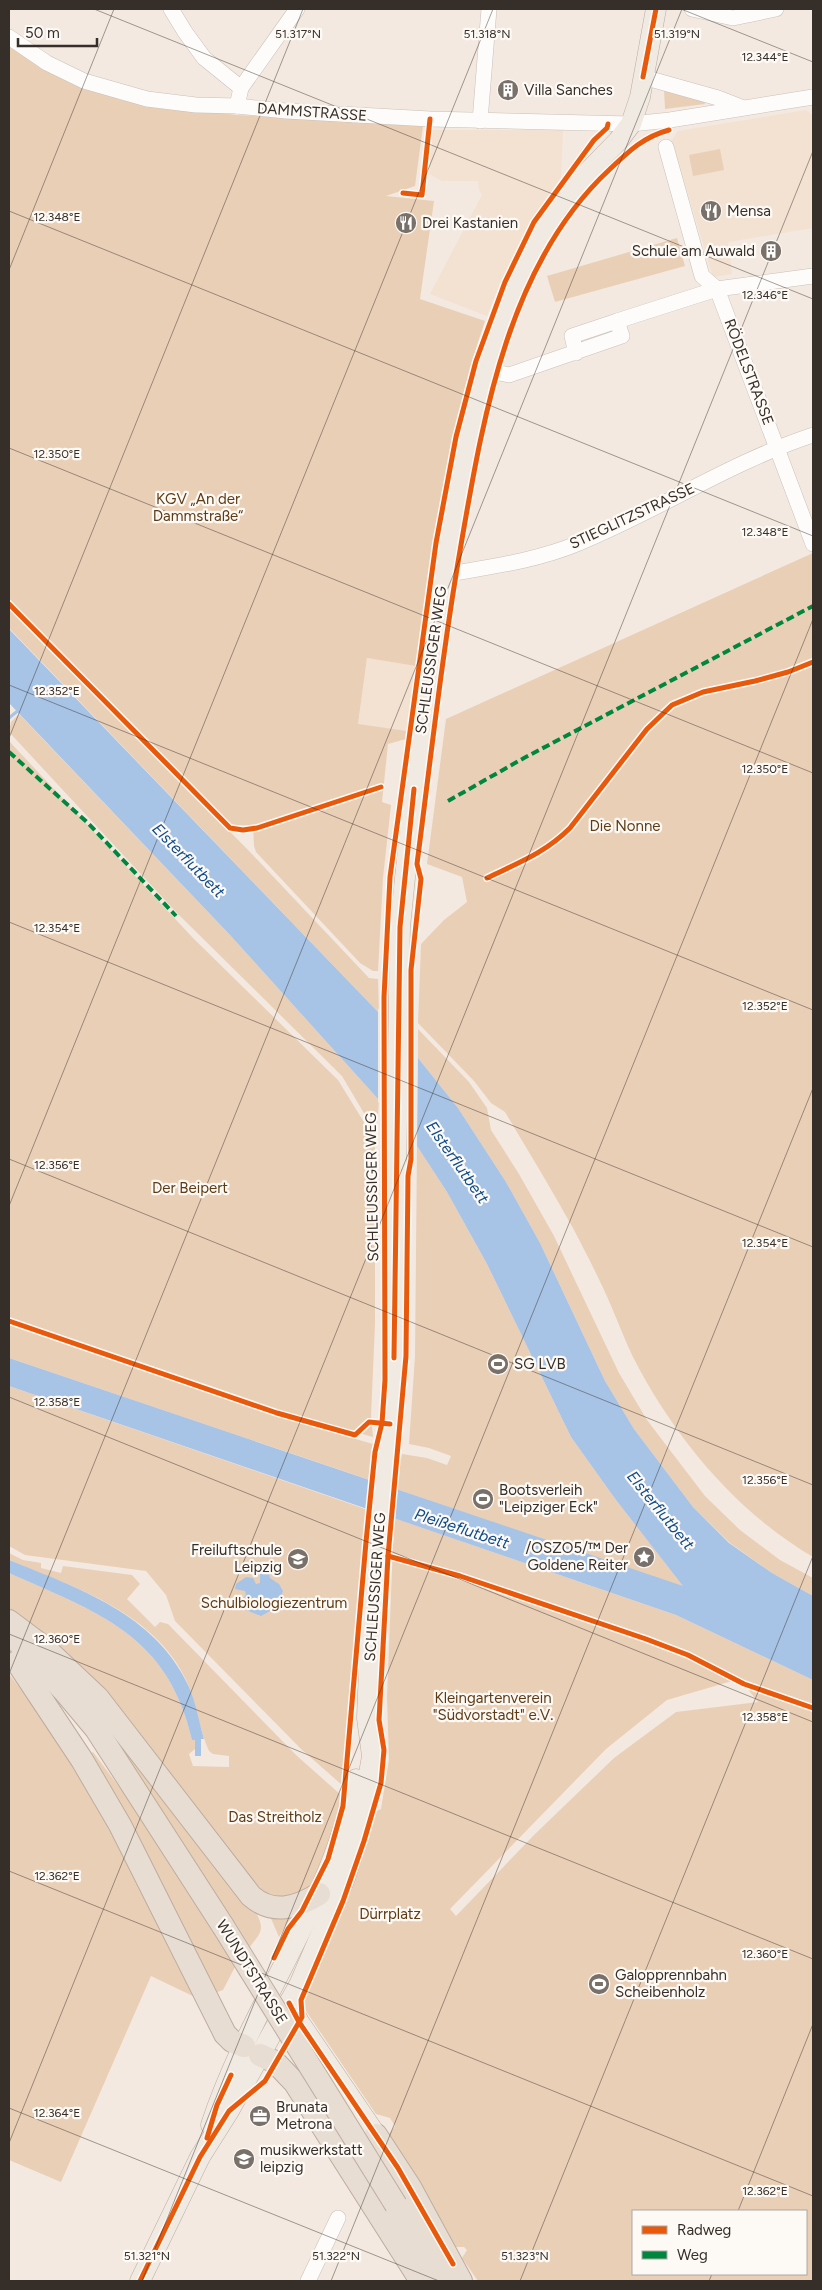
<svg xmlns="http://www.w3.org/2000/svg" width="822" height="2290" viewBox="0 0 822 2290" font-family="Figtree,sans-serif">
<rect width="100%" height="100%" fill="#f3e9e0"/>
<!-- built -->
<g fill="#f3e1d1">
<path d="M806,110L813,115V175H812L813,228L728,242L732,274L713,277L672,140L678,131Z"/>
<path d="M433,130H563L561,177L531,221L500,284L487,316L430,294L482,195L479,190L478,181H442L429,174Z"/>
<path d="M367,658L416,666L407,731L358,725Z"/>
</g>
<!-- green -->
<g fill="#eacfb7" fill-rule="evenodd">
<path d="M9,41L59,76L121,100L237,115L423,126L415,186L386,196L434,201L420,299L485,321C447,432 433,550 416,666L367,658L358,724L407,731L406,739L388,744L382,802L391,805L383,878L378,971H373L360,963L256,852L254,846L253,826L232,825L222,816L9,599Z"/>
<path d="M664,89L703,100L705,104L665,109Z"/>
<path d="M720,149L724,170L693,176L689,155Z"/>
<path d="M677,238L685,266L555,302L547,276Z"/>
<path d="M813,553V1557C735,1511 674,1437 633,1357C625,1341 619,1324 612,1308C601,1282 587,1255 574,1230C552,1190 528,1151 505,1112L491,1103L474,1081L418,1023L421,944L444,920L467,902L462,877L427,864L446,719Z"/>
<path d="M9,608L250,852L369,978L378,979L379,1013L9,628Z"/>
<path d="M19,714L230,935L379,1100L377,1130L368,1120L342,1076L178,914L9,732L11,722Z"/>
<path d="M9,741L193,938L338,1080L375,1140V1324L371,1417L373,1437L278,1410L9,1318Z"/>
<path d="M418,1029L469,1082L487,1108L491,1130L519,1174L554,1236L619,1373L647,1420L705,1496L740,1530L780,1560L813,1578V1596L772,1573L730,1543L693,1507L634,1429L605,1381L540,1243L506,1182L458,1108L418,1058Z"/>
<path d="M417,1146L447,1192L487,1264L571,1437L616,1500L684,1587L396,1489L402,1454L427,1458L447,1465L451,1456L429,1448L409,1444L415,1356Z"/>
<path d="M9,1325L276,1416L373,1444L370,1480L9,1358Z"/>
<path d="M9,1386L368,1510L342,1785L301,1749L175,1621L166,1595L146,1571L25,1555L9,1546Z"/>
<path d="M394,1518L676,1615L813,1680V2281H478L462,2258L467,2250L464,2247H456L420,2181L389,2134L395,2126L390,2118L376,2114L304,2008L305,1995C332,1936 359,1878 372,1813L381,1809L389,1760L387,1697ZM732,1681L747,1688L758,1702L676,1712L614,1758L534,1835L456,1916L450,1909L606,1749L667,1700ZM633,2211H806V2274H633Z"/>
<path d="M9,1553L23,1560L41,1563V1568L61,1573L63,1566L132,1575L140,1584L127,1599L155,1627L160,1622L168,1624L296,1755L341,1795L342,1805L318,1874L313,1879L306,1897H265L46,1638L9,1610V1573C98,1613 168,1634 192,1740H195V1749L189,1754L193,1766L229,1767V1756L213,1754L209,1751C200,1731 197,1709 190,1689C161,1614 76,1588 9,1560Z"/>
<path d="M9,1674L68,1751L199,1999L151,1976L61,2182L9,2160Z"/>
<path d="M74,1680L255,1910C265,1930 262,1931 249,1948Z"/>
<path d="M93,1752L123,1792L236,1965L223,1990L212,1994L86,1757Z"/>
<path d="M269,1914L294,1915L279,1937Z"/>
</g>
<!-- water -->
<g fill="#a7c3e6">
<path d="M9,629L379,1013L418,1058L458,1108L506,1182L540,1243L605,1381L634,1429L693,1507L729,1543L772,1573L813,1596V1680L676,1615L9,1386V1358L683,1586L616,1500L571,1437L487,1264L447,1192L417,1146L379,1100L230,935L9,703Z"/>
<path d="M9,1560C78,1588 156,1614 189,1687C196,1703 199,1722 204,1739H201V1756H195V1740H192C168,1634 98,1613 9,1573Z"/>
<path d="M260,1573L269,1574L270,1578L279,1584L283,1591L280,1599L272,1604L270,1611L261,1616L241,1608L240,1601L246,1595L245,1591L235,1589L236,1584L246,1577L253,1578L256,1584L260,1583Z"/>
</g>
<!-- pier -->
<g fill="#f3e9e0">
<path d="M378,1008L418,1054L417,1151L378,1102Z"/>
<path d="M369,1477L398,1486L394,1521L366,1512Z"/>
</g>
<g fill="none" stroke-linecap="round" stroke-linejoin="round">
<!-- stream -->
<path stroke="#a7c3e6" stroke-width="3" d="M9,718L20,709"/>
<!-- minor casing -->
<g stroke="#c9c1bb" stroke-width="16">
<g id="minor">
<path d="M171,9L185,32L204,58L241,88"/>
<path d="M692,9L733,18L776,9"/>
<path d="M9,37L47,63L84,81L147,99L196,105L237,106L286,111L430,119L631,124L670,120L813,97"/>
<path d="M643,77L718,98L741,107"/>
<path d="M237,106L241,88L297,9"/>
<path d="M480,121L489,9"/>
<path d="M666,147L702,276L717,289L813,544"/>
<path d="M617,321L717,289L813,276"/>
<path d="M485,370L509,375L622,336L617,321L572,336L576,353"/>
<path d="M443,575C489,567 536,561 579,543C659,510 731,462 813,435"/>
<path d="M308,2281L338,2218"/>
</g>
</g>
<!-- major casing -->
<g stroke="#bcad9f" stroke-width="21">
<g id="major">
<path d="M289,2003L299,2022L376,2135"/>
<path d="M211,2125C250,2006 332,1904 356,1779"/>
<path d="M140,2281L200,2157L229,2111L300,1983L345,1878L359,1832L372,1756L367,1718L371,1617L393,1380L400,927L414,789L452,520L470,428L487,362L500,324L519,279L541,233L557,208L582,178L618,141L631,124L640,97L656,9"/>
</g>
</g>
<!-- highway casing -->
<g stroke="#bcad9f" stroke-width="24">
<g id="highway">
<path d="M9,1621L45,1648L98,1698L251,1896C273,1915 296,1908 319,1894"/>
<path d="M15,1639L65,1692L96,1729L223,1926"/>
<path d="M17,1662L82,1760L120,1825L225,2034L232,2041L244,2046"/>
<path d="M260,2055L275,2062L295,2083L421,2281"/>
<path d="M376,2135L410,2187L461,2281"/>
<path d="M396,2205L438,2281"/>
</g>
</g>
<!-- minor -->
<use href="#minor" stroke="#fdfcfa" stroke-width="15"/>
<!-- major -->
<use href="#major" stroke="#f0eae3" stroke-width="20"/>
<!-- highway -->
<use href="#highway" stroke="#e8ddd2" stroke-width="22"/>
<!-- highway-bridge casing -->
<g stroke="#bcad9f" stroke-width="24" stroke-linecap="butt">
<path id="highway-bridge" d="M223,1926L396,2205"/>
</g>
<!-- highway-bridge -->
<use href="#highway-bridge" stroke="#e8ddd2" stroke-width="22"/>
<!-- quiet -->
<g stroke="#00873e" stroke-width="4" stroke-dasharray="8 4" stroke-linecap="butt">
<path d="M9,752L88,823L176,916"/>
<path d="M448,801L524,758L813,606"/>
</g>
<!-- cycleway casing -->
<g stroke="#fdf9f5" stroke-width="8">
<g id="cycleway">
<path d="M643,77L656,9"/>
<path d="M403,193L422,195L430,119"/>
<path d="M9,604L230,828L243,830L257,828L381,787"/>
<path d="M487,878C518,863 545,853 570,828L647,729L672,705L703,692L755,681L788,672L813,662"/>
<path d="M9,1321L277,1413L355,1435L369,1422L390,1424"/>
<path d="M394,1358L400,927L414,789"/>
<path d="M388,1556L460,1576L646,1639L688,1655L744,1684L813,1708"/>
<path d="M274,1958L288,1929L302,1911L328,1859L343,1806L366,1542L375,1452L382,1423L385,1380L384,997L390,877L436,543L456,437L476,361L505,282L534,222L594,140L607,128L608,124"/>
<path d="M289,2003L299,2022L398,2168L453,2264"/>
<path d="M207,2138L217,2105L231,2075"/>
<path d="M140,2281L200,2157L229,2111L265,2081L302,2017L301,2000L343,1901L364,1841L381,1783L384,1750L379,1720L388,1556L406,1356L408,1176L411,1159V970L421,879L417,864C431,756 443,647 462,539C484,412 510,262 609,170C628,152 643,137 669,130"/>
</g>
</g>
<!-- cycleway -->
<use href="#cycleway" stroke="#e8590c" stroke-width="5"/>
</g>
<!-- ticks -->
<path fill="none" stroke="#362f29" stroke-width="1" stroke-opacity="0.45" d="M94,9L813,299M681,9L813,62M9,211L813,536M9,270L114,9M9,448L813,773M9,685L813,1010M9,738L303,9M9,922L813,1247M9,1159L813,1485M9,1206L493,9M9,1397L813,1722M9,1634L813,1959M9,1674L682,9M9,1871L813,2196M9,2108L439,2281M9,2143L813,151M738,2211L813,2024M142,2281L813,619M331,2281L813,1088M520,2281L813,1556M709,2281L712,2274"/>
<!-- icons -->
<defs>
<g id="building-disc" transform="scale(1.125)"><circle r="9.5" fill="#787069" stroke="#fdf9f5"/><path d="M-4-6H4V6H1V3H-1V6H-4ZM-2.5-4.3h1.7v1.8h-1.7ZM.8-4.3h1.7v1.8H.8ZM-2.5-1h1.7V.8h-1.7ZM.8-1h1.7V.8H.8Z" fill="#fff"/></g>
<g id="restaurant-disc" transform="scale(1.125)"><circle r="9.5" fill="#787069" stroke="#fdf9f5"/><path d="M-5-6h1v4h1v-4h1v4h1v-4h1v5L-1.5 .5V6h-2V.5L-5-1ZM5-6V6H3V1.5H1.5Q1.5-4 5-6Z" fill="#fff"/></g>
<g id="stadium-disc" transform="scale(1.125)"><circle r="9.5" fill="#787069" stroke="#fdf9f5"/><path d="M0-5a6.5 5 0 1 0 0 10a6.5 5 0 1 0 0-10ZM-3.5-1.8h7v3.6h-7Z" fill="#fff"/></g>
<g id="sight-disc" transform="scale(1.125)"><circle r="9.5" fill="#787069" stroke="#fdf9f5"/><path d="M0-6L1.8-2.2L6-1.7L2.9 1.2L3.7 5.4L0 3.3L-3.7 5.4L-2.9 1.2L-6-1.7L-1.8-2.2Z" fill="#fff"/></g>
<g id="school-disc" transform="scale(1.125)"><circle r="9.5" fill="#787069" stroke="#fdf9f5"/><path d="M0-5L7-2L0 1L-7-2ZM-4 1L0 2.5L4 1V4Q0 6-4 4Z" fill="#fff"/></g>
<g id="office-disc" transform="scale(1.125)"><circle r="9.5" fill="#787069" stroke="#fdf9f5"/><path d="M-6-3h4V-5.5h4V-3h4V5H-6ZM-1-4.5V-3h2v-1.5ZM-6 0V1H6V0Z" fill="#fff"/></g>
</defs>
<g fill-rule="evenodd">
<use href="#building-disc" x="508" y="90"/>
<use href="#restaurant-disc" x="711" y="211"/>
<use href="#restaurant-disc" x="406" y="223"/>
<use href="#building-disc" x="771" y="251"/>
<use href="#stadium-disc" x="498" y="1364"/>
<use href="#stadium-disc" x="483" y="1499"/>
<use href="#sight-disc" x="644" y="1557"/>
<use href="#school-disc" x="298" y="1559"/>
<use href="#stadium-disc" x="599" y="1984"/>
<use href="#office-disc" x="260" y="2116"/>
<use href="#school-disc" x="244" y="2159"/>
</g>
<g text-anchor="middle" stroke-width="4.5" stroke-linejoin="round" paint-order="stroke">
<!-- poi labels -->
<g font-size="15" fill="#362f29" stroke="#fdf9f5" text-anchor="start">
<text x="524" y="95">Villa Sanches</text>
<text x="727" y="216">Mensa</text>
<text x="422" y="228">Drei Kastanien</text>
<text x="755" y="256" text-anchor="end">Schule am Auwald</text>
<text x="514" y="1369">SG LVB</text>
<text x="499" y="1495">Bootsverleih<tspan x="499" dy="17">"Leipziger Eck"</tspan></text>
<text x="628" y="1553" text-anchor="end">/OSZO5/™ Der<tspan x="628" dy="17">Goldene Reiter</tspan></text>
<text x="282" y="1555" text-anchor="end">Freiluftschule<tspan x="282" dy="17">Leipzig</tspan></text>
<text x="615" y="1980">Galopprennbahn<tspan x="615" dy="17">Scheibenholz</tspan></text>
<text x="276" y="2112">Brunata<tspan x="276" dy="17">Metrona</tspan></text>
<text x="260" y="2155">musikwerkstatt<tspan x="260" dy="17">leipzig</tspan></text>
</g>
<!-- street labels -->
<g font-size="15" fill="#362f29" stroke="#fdf9f5">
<text transform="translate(312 112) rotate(4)" y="5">DAMMSTRASSE</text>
<text transform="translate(749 372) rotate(69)" y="5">RÖDELSTRASSE</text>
<text transform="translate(632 516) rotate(-25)" y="5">STIEGLITZSTRASSE</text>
<text transform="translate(431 660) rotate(-82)" y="5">SCHLEUSSIGER WEG</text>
<text transform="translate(372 1187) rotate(-91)" y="5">SCHLEUSSIGER WEG</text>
<text transform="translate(375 1587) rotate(-86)" y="5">SCHLEUSSIGER WEG</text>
<text transform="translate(252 1972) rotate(58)" y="5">WUNDTSTRASSE</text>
</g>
<!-- park labels -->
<g font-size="15" fill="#5e3b15" stroke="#fdf9f5">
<text x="198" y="504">KGV „An der<tspan x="198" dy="17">Dammstraße“</tspan></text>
<text x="625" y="831">Die Nonne</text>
<text x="190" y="1193">Der Beipert</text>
<text x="274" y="1608">Schulbiologiezentrum</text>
<text x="493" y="1703">Kleingartenverein<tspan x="493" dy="17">"Südvorstadt" e.V.</tspan></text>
<text x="275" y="1822">Das Streitholz</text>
<text x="390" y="1919">Dürrplatz</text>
</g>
<!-- water labels -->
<g font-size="16" font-style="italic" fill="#0d4b8a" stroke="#fdf9f5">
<text transform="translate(189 860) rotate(46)" y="6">Elsterflutbett</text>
<text transform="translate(458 1162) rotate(55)" y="6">Elsterflutbett</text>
<text transform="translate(661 1510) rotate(51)" y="6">Elsterflutbett</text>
<text transform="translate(462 1528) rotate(18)" y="6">Pleißeflutbett</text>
</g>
</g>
<g font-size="12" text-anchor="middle" fill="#362f29" stroke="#fdf9f5" stroke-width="4.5" stroke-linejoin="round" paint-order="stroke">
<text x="677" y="38">51.319°N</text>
<text x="298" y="38">51.317°N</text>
<text x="487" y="38">51.318°N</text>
<text x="765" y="61">12.344°E</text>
<text x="57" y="221">12.348°E</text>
<text x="765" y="299">12.346°E</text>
<text x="57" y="458">12.350°E</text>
<text x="765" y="536">12.348°E</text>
<text x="57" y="695">12.352°E</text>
<text x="765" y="773">12.350°E</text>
<text x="57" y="932">12.354°E</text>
<text x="765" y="1010">12.352°E</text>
<text x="57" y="1169">12.356°E</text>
<text x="765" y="1247">12.354°E</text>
<text x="57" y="1406">12.358°E</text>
<text x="765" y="1484">12.356°E</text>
<text x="57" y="1643">12.360°E</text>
<text x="765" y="1721">12.358°E</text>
<text x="57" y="1880">12.362°E</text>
<text x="765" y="1958">12.360°E</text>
<text x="57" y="2117">12.364°E</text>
<text x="765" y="2195">12.362°E</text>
<text x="147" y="2260">51.321°N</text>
<text x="336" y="2260">51.322°N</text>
<text x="525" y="2260">51.323°N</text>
</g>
<!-- border -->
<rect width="822" height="2290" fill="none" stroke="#362f29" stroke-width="20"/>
<!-- legend -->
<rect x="632" y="2210" width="175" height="65" fill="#fdf9f5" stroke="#ada8a3"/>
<rect x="642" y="2226" width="25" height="8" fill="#e8590c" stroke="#ada8a3"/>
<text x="677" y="2235" font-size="15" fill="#362f29">Radweg</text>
<rect x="642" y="2251" width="25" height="8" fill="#00873e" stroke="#ada8a3"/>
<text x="677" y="2260" font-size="15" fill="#362f29">Weg</text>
<!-- scale -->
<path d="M18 38v8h79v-8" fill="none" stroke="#362f29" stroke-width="2.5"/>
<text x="25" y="38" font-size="15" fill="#362f29" stroke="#fdf9f5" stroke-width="4" paint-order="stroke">50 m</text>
</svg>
